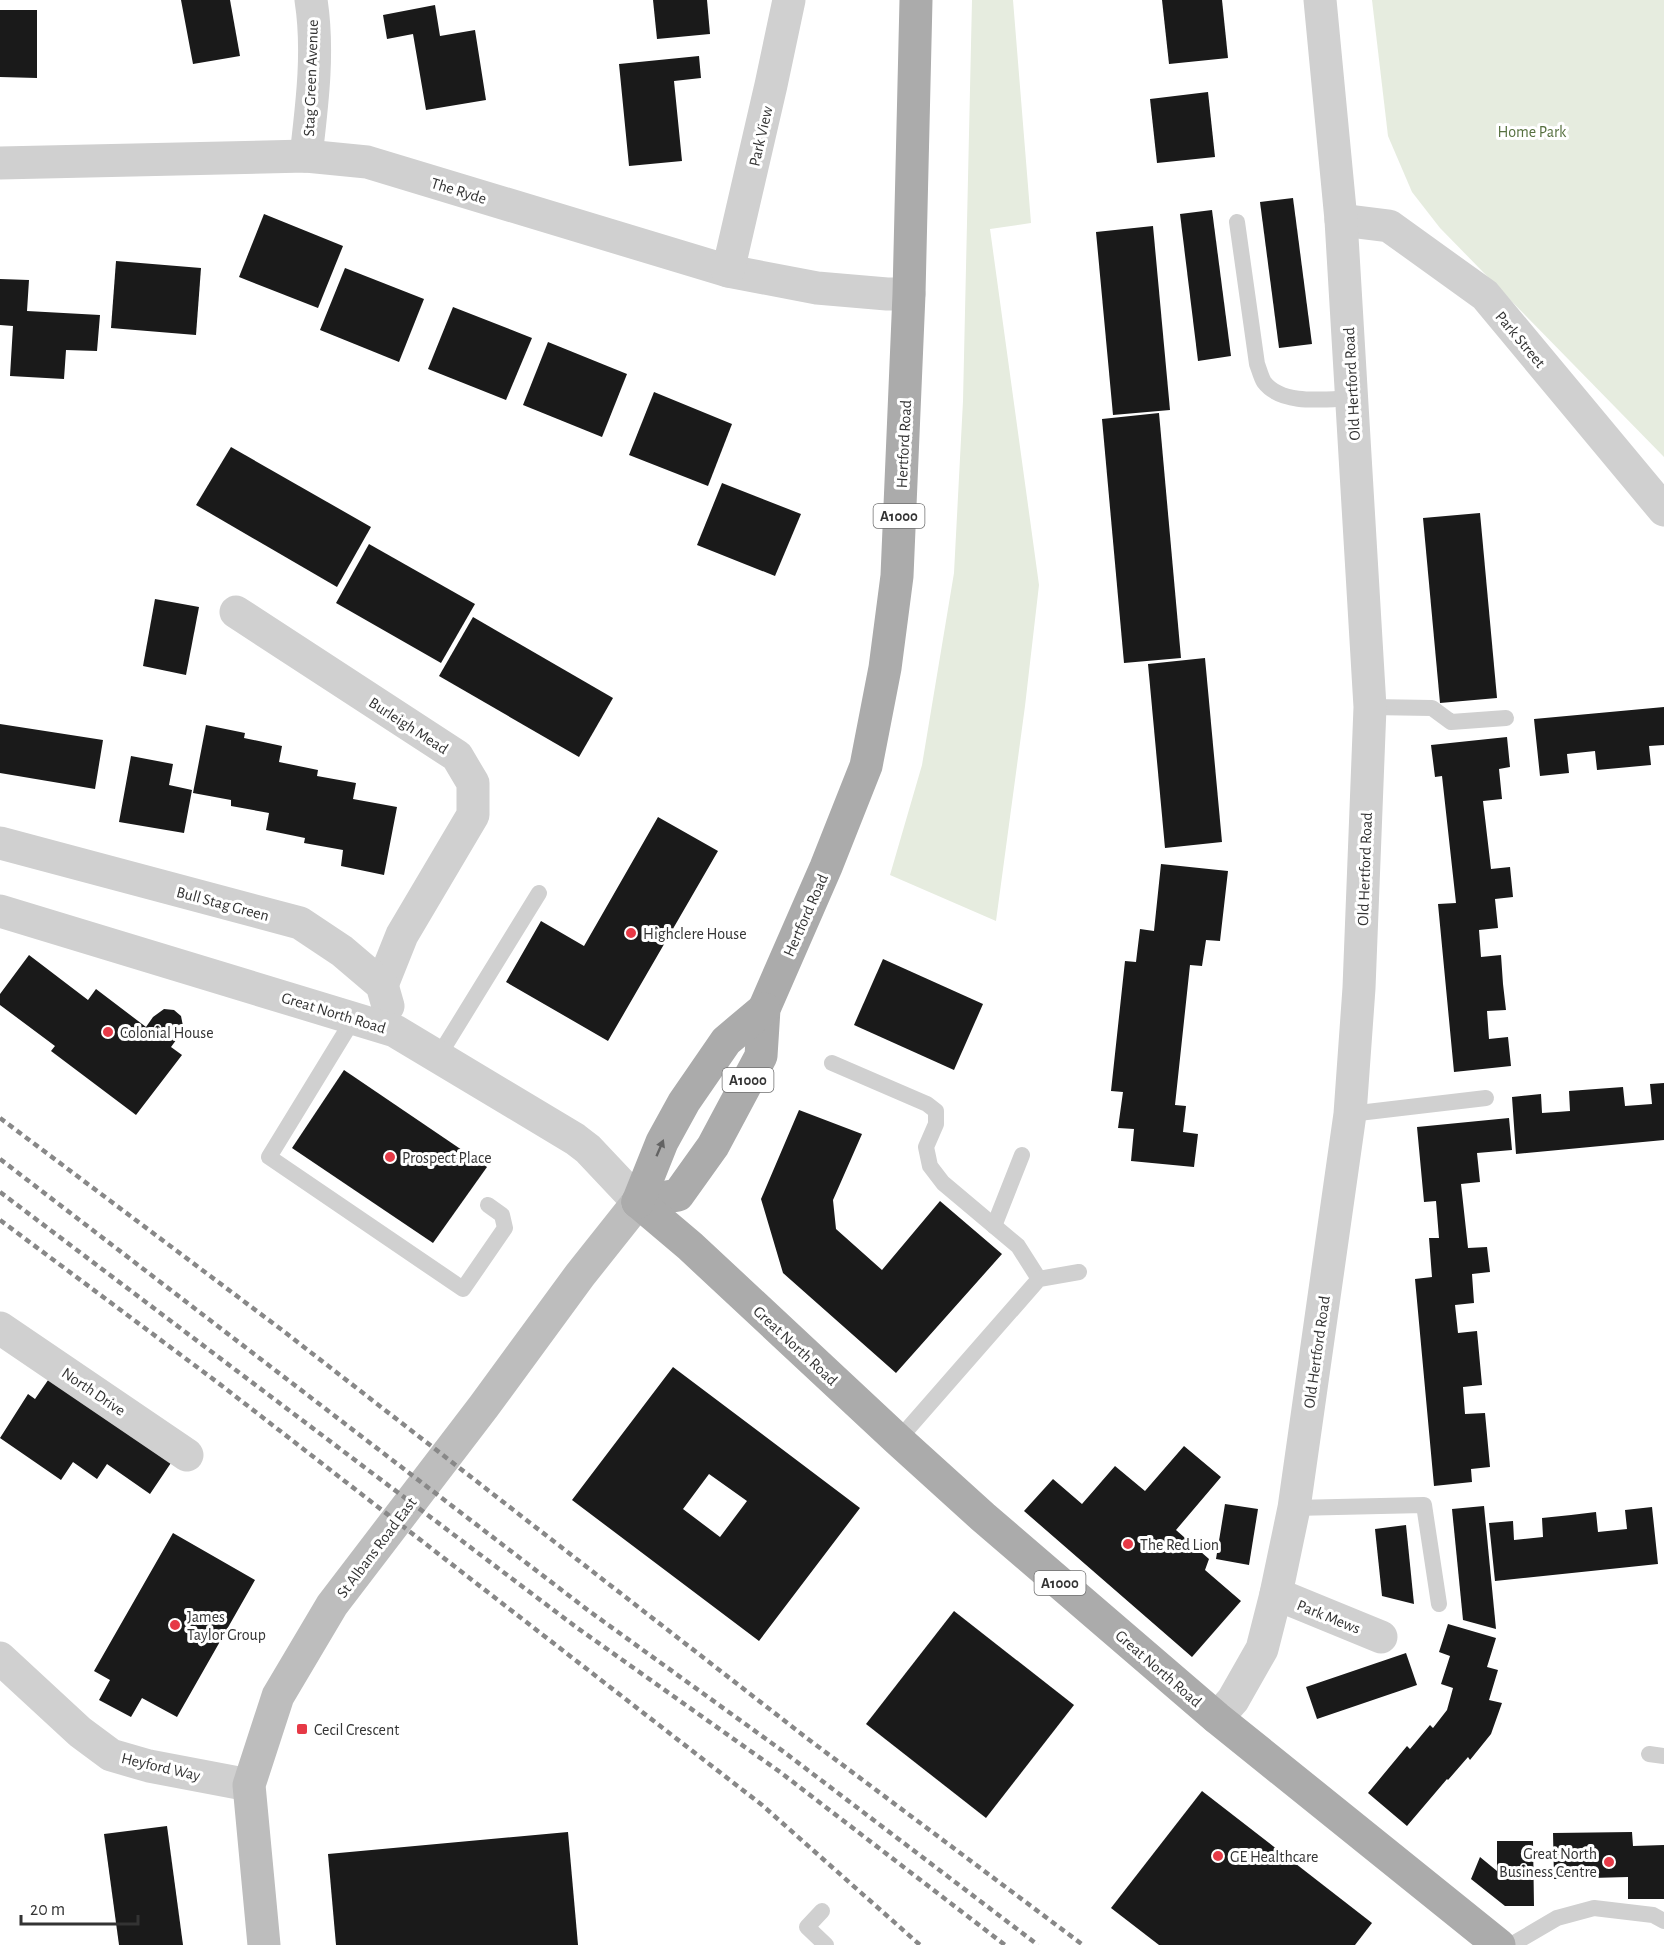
<svg xmlns="http://www.w3.org/2000/svg" width="1664" height="1945" viewBox="0 0 1664 1945" font-family="'Alegreya Sans',sans-serif">
<rect width="100%" height="100%" fill="#fff"/>
<!-- green -->
<g fill="#e6ecdf">
<path d="M972,0H1013L1031,223L990,229L1039,585L1025,706L996,921L890,875L922,765L954,573L963,401Z"/>
<path d="M1372,0H1664V457L1440,228L1412,192L1388,136Z"/>
</g>
<!-- building -->
<g fill="#1a1a1a" fill-rule="evenodd">
<path d="M181,0H230L240,56L193,64Z"/>
<path d="M653,0H707L710,34L657,39Z"/>
<path d="M1162,0H1222L1228,58L1169,64Z"/>
<path d="M435,5L440,36L475,30L486,100L426,110L413,34L387,39L383,15Z"/>
<path d="M0,10H37V78L0,77Z"/>
<path d="M699,56L701,78L674,81L682,161L629,166L619,64Z"/>
<path d="M1208,92L1215,157L1157,163L1150,99Z"/>
<path d="M1293,198L1312,344L1279,348L1260,202Z"/>
<path d="M1212,210L1231,356L1198,361L1180,214Z"/>
<path d="M264,214L343,246L318,308L239,277Z"/>
<path d="M1153,226L1170,410L1113,415L1096,232Z"/>
<path d="M116,261L201,268L196,335L111,328Z"/>
<path d="M345,268L424,299L399,362L320,330Z"/>
<path d="M0,279L29,280L27,311L100,315L97,351L66,350L64,379L10,376L13,326L0,325Z"/>
<path d="M453,307L532,338L506,400L428,369Z"/>
<path d="M548,342L627,374L602,437L523,405Z"/>
<path d="M654,392L732,424L708,486L629,455Z"/>
<path d="M1159,413L1181,658L1124,663L1102,419Z"/>
<path d="M231,447L371,527L337,587L196,505Z"/>
<path d="M722,483L801,514L775,576L697,545Z"/>
<path d="M1480,513L1497,698L1440,703L1423,518Z"/>
<path d="M369,544L475,604L441,663L336,603Z"/>
<path d="M155,599L199,607L186,675L143,666Z"/>
<path d="M473,617L613,698L579,757L439,676Z"/>
<path d="M1205,658L1222,842L1165,848L1148,664Z"/>
<path d="M1664,707V745L1649,746L1651,765L1597,770L1595,751L1567,754L1569,773L1540,776L1534,719Z"/>
<path d="M0,724L103,740L95,789L0,773Z"/>
<path d="M206,725L245,733L244,738L282,746L279,762L318,770L317,776L356,783L353,799L397,807L384,875L341,866L343,850L304,843L305,838L266,830L269,813L231,806V800L193,793Z"/>
<path d="M1507,737L1510,767L1499,769L1502,799L1483,801L1491,869L1510,867L1513,897L1495,899L1498,928L1479,930L1481,957L1501,955L1503,984L1506,1010L1487,1011L1489,1039L1508,1037L1511,1066L1454,1072L1438,904L1456,903L1442,776L1435,777L1431,745Z"/>
<path d="M131,756L173,764L169,785L192,790L184,833L119,822Z"/>
<path d="M658,817L718,851L608,1041L506,982L541,921L584,946Z"/>
<path d="M1161,864L1228,871L1220,941L1206,940L1202,966L1190,965L1175,1105L1186,1106L1183,1132L1198,1134L1194,1167L1131,1161L1134,1129L1118,1128L1123,1092L1111,1091L1125,961L1136,962L1140,929L1154,931Z"/>
<path d="M29,955L88,1000L96,989L146,1027L153,1017L164,1009L174,1010L181,1016L183,1026L179,1036L171,1047L182,1055L136,1115L51,1051L55,1046L0,1005V994Z"/>
<path d="M883,959L983,1004L954,1070L854,1025Z"/>
<path d="M344,1070L487,1167L433,1243L292,1148Z"/>
<path d="M1664,1083V1140L1516,1154L1512,1097L1541,1094L1542,1113L1557,1112L1570,1111L1569,1091L1623,1087L1625,1106L1652,1104L1650,1084Z"/>
<path d="M799,1110L862,1134L833,1200L836,1229L882,1270L940,1201L1002,1254L896,1373L783,1273L761,1199Z"/>
<path d="M1509,1118L1512,1150L1477,1153L1480,1182L1461,1184L1468,1248L1487,1247L1490,1272L1472,1274L1474,1303L1455,1305L1458,1333L1477,1331L1482,1385L1463,1387L1465,1414L1485,1413L1490,1467L1471,1469L1472,1482L1434,1486L1415,1279L1432,1277L1429,1238H1439L1436,1201L1424,1202L1417,1127Z"/>
<path d="M673,1367L860,1508L759,1641L572,1500ZM709,1474L747,1501L720,1537L683,1509Z"/>
<path d="M55,1370L177,1454L150,1494L107,1464L97,1479L73,1462L61,1480L0,1438L28,1394L35,1399Z"/>
<path d="M1184,1446L1221,1477L1176,1530L1209,1559L1205,1570L1241,1601L1192,1657L1024,1511L1053,1479L1082,1504L1115,1466L1145,1491Z"/>
<path d="M1225,1504L1258,1509L1249,1565L1216,1559Z"/>
<path d="M1484,1506L1496,1629L1463,1620L1452,1509Z"/>
<path d="M1652,1507L1658,1564L1495,1581L1489,1523L1513,1521L1514,1540L1543,1537L1542,1518L1571,1515L1596,1512L1598,1532L1627,1529L1625,1510Z"/>
<path d="M1406,1525L1414,1604L1382,1596L1375,1529Z"/>
<path d="M173,1533L255,1580L177,1717L142,1698L131,1717L99,1700L110,1680L94,1671Z"/>
<path d="M954,1611L1074,1705L986,1818L866,1724Z"/>
<path d="M1448,1624L1496,1638L1487,1667L1498,1670L1489,1700L1502,1703L1491,1734L1470,1760L1468,1757L1448,1780L1447,1779L1407,1826L1368,1793L1407,1746L1410,1749L1430,1725L1433,1728L1447,1710L1453,1688L1441,1684L1450,1656L1439,1652Z"/>
<path d="M1406,1653L1417,1685L1317,1719L1306,1687Z"/>
<path d="M1202,1791L1372,1923L1355,1945H1159L1111,1908Z"/>
<path d="M167,1826L183,1945H119L104,1834Z"/>
<path d="M568,1832L578,1945H336L328,1854Z"/>
<path d="M1632,1832L1633,1846L1664,1845V1899H1628V1877L1554,1879L1553,1833Z"/>
<path d="M1497,1841H1533L1534,1906H1505L1471,1879L1480,1857L1497,1871Z"/>
</g>
<g fill="none" stroke-linecap="round" stroke-linejoin="round">
<!-- lane -->
<g stroke="#d0d0d0" stroke-width="16">
<path d="M1237,222L1257,364C1259,369 1261,377 1264,382C1282,406 1326,399 1352,398"/>
<path d="M1370,707L1432,708L1451,722L1506,718"/>
<path d="M354,1018L269,1157L463,1289L505,1228L502,1215L488,1205"/>
<path d="M438,1057L539,893"/>
<path d="M832,1063L927,1104L936,1111V1124L926,1147L930,1166L943,1183L1018,1246L1039,1279"/>
<path d="M1350,1114L1486,1098"/>
<path d="M994,1226L1022,1155"/>
<path d="M898,1440L1039,1279L1079,1272"/>
<path d="M1294,1508L1424,1505L1439,1604"/>
<path d="M1649,1754L1664,1756"/>
<path d="M822,1911L807,1927L826,1945"/>
<path d="M1511,1945L1557,1918L1594,1908L1653,1915L1664,1921"/>
</g>
<!-- street -->
<g stroke="#d0d0d0" stroke-width="33">
<path d="M306,156C312,105 319,51 311,0"/>
<path d="M0,163L306,156L367,162L728,271L817,288L887,294H909"/>
<path d="M1341,220L1389,226L1485,295L1664,510"/>
<path d="M728,271L771,85L789,0"/>
<path d="M236,612L457,756L473,783V815L402,935L382,985"/>
<path d="M0,843L300,923L342,951L382,985L388,1006"/>
<path d="M0,911L395,1031L575,1139L588,1149L638,1202"/>
<path d="M0,1328L187,1455"/>
<path d="M1276,1594L1381,1637"/>
<path d="M0,1658L80,1732L111,1755L149,1766L249,1785"/>
<path d="M1217,1718L1233,1700L1262,1649L1276,1594L1294,1508L1350,1114L1359,988L1370,707L1341,220L1320,0"/>
</g>
<!-- secondary -->
<path stroke="#bdbdbd" stroke-width="33" d="M264,1945L249,1785L278,1696L332,1605L484,1406L580,1275L638,1202"/>
<!-- primary -->
<g stroke="#ababab" stroke-width="33">
<path d="M638,1202L678,1195L713,1146L761,1056L764,1009L826,867L866,766L885,668L897,576L909,294L916,0"/>
<path d="M638,1202L690,1246L898,1440L983,1517L1217,1718L1499,1945"/>
<path d="M638,1202L662,1142L684,1102L726,1041L764,1009"/>
</g>
<!-- rail -->
<g stroke="#888" stroke-width="4.5" stroke-dasharray="6 4.5" stroke-linecap="butt">
<path d="M0,1118L282,1330L808,1739L1083,1945"/>
<path d="M0,1159L589,1611L784,1752L1038,1945"/>
<path d="M0,1192L576,1627L780,1772L1005,1945"/>
<path d="M0,1220L217,1382L762,1805L920,1945"/>
</g>
</g>
<!-- one-way arrows -->
<defs><path id="oneway-solid" d="M-6-.8H1V-3.2L6.5 0L1 3.2V.8H-6Z" transform="scale(1.5)"/></defs>
<use fill="#636363" href="#oneway-solid" transform="translate(660 1148) rotate(-67)"/>
<!-- markers -->
<g fill="#e63946" stroke="#fff" stroke-width="2">
<circle cx="631" cy="933" r="6"/>
<circle cx="108" cy="1032" r="6"/>
<circle cx="390" cy="1157" r="6"/>
<circle cx="1128" cy="1544" r="6"/>
<circle cx="175" cy="1625" r="6"/>
<rect x="296" y="1723" width="12" height="12" rx="3"/>
<circle cx="1218" cy="1856" r="6"/>
<circle cx="1609" cy="1862" r="6"/>
</g>
<g text-anchor="middle" stroke-width="6" stroke-linejoin="round" paint-order="stroke">
<!-- shield labels -->
<g fill="#fff" stroke="#707070" stroke-width="1.5">
<rect x="873.5" y="504" width="51" height="24" rx="4.5"/>
<rect x="722.5" y="1068" width="51" height="24" rx="4.5"/>
<rect x="1034.5" y="1571" width="51" height="24" rx="4.5"/>
</g>
<g font-size="15" font-weight="bold" fill="#333">
<text x="899" y="521">A1000</text>
<text x="748" y="1085">A1000</text>
<text x="1060" y="1588">A1000</text>
</g>
<!-- street labels -->
<g font-size="16" fill="#333" stroke="#fff">
<text transform="translate(310 78) rotate(-88)" y="6">Stag Green Avenue</text>
<text transform="translate(760 136) rotate(-77)" y="6">Park View</text>
<text transform="translate(459 190) rotate(17)" y="6">The Ryde</text>
<text transform="translate(1521 339) rotate(50)" y="6">Park Street</text>
<text transform="translate(1351 384) rotate(-93)" y="6">Old Hertford Road</text>
<text transform="translate(903 444) rotate(-87)" y="6">Hertford Road</text>
<text transform="translate(409 725) rotate(33)" y="6">Burleigh Mead</text>
<text transform="translate(1364 869) rotate(-88)" y="6">Old Hertford Road</text>
<text transform="translate(223 903) rotate(15)" y="6">Bull Stag Green</text>
<text transform="translate(805 915) rotate(-66)" y="6">Hertford Road</text>
<text transform="translate(334 1012) rotate(17)" y="6">Great North Road</text>
<text transform="translate(796 1345) rotate(43)" y="6">Great North Road</text>
<text transform="translate(1316 1352) rotate(-82)" y="6">Old Hertford Road</text>
<text transform="translate(94 1391) rotate(34)" y="6">North Drive</text>
<text transform="translate(376 1547) rotate(-53)" y="6">St Albans Road East</text>
<text transform="translate(1329 1616) rotate(22)" y="6">Park Mews</text>
<text transform="translate(1159 1668) rotate(41)" y="6">Great North Road</text>
<text transform="translate(161 1766) rotate(13)" y="6">Heyford Way</text>
</g>
<!-- park labels -->
<g font-size="16" fill="#56703f" stroke="#fff">
<text x="1532" y="137">Home Park</text>
</g>
<!-- poi labels -->
<g font-size="16" fill="#333" stroke="#fff" text-anchor="start">
<text x="643" y="939">Highclere House</text>
<text x="120" y="1038">Colonial House</text>
<text x="402" y="1163">Prospect Place</text>
<text x="1140" y="1550">The Red Lion</text>
<text x="187" y="1622">James<tspan x="187" dy="18">Taylor Group</tspan></text>
<text x="314" y="1735">Cecil Crescent</text>
<text x="1597" y="1859" text-anchor="end">Great North<tspan x="1597" dy="18">Business Centre</tspan></text>
<text x="1230" y="1862">GE Healthcare</text>
</g>
</g>
<!-- scale -->
<path d="M21 1915v9h117v-9" fill="none" stroke="#333333" stroke-width="3"/>
<text x="30" y="1915" font-size="18" fill="#333333" stroke="#ffffff" stroke-width="4.5" paint-order="stroke">20 m</text>
</svg>
